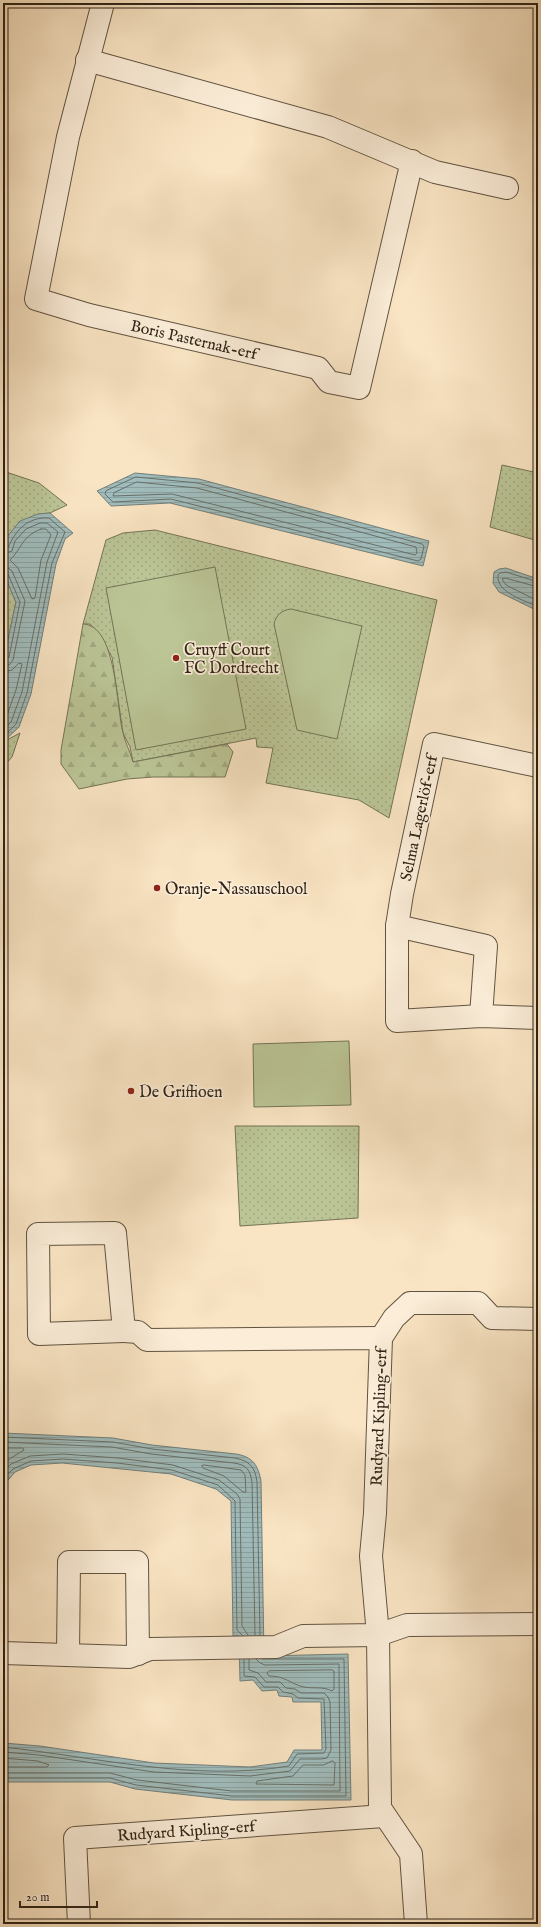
<svg xmlns="http://www.w3.org/2000/svg" width="541" height="1927" viewBox="0 0 541 1927" font-family="'IM FELL English',serif">
<defs>
<pattern id="grass-dots" width="8" height="8" patternUnits="userSpaceOnUse"><rect width="8" height="8" fill="#bbc596"/><path d="M2 2h.1M6 6h.1" fill="none" stroke="#a1a981" stroke-width="1.8" stroke-linecap="round"/></pattern>
<pattern id="forest-firs" width="22" height="20" patternUnits="userSpaceOnUse"><rect width="22" height="20" fill="#bbc596"/><path d="M5 1l3.5 6h-7zM16 11l3.5 6h-7z" fill="#a1a981"/></pattern>
<pattern id="water-rules" width="6" height="5" patternUnits="userSpaceOnUse"><rect width="6" height="5" fill="#a0bcbc"/><path d="M0 2.5h6" fill="none" stroke="#8aa1a1"/></pattern>
</defs>
<rect width="100%" height="100%" fill="#f9e4c3"/>
<filter id="stains"><feTurbulence type="fractalNoise" baseFrequency=".005" numOctaves="4"/><feColorMatrix values="0 0 0 0 .2 0 0 0 0 .09 0 0 0 0 .02 0 0 0 .5 -.17"/></filter>
<radialGradient id="worn" r=".72"><stop offset=".6" stop-color="#630" stop-opacity="0"/><stop offset="1" stop-color="#630" stop-opacity=".3"/></radialGradient>
<!-- grass -->
<g fill="url(#grass-dots)" stroke="#747456">
<path d="M502,465L538,473V541L490,527Z"/>
<path d="M3,471L39,483L67,505L50,513L38,514L3,552Z"/>
<path d="M155,530L437,600L389,818L359,800L266,783L273,748L257,747L256,738L133,762L130,747L123,733L112,657L98,633L90,624H83L106,540L123,533Z"/>
<path d="M3,560L5,577L16,602L3,663Z"/>
<path d="M20,733L12,757L3,767V742Z"/>
<path d="M235,1126H359L358,1218L240,1226Z"/>
</g>
<!-- forest -->
<path fill="url(#forest-firs)" stroke="#747456" d="M83,624C117,625 116,707 123,733C125,742 130,751 133,762L227,744L233,752L225,777H153L127,779L79,789L61,764V750Z"/>
<!-- green -->
<g fill="#bbc596" stroke="#747456">
<path d="M215,567L246,729L136,750L106,588Z"/>
<path d="M291,609L362,626L337,739L297,730L274,624C276,615 282,610 291,609Z"/>
<path d="M349,1041L351,1105L254,1107L253,1044Z"/>
</g>
<!-- water -->
<g fill="url(#water-rules)" stroke="#727f7a">
<path d="M135,473L199,479L429,541L423,566L170,503L111,506L97,491Z"/>
<path d="M50,513L73,533L65,539L56,564L31,694L19,727L3,742V663L16,602L5,577L3,552L7,537L20,521L38,514Z"/>
<path d="M506,568L538,579V611L499,592L493,583L494,572L499,569Z"/>
<path d="M3,1433L113,1438L152,1445L236,1454C253,1457 258,1465 261,1481L264,1656L348,1654L351,1800H232L135,1789L110,1782H3V1743L40,1746L154,1763L250,1767L287,1762L294,1750H322L321,1702H293L292,1697L279,1696L277,1690L262,1691L253,1680L240,1681L239,1636H233L231,1501L216,1489L171,1474L62,1463L31,1465L15,1472L3,1486Z"/>
</g>
<g fill="none" stroke-linecap="round" stroke-linejoin="round">
<!-- shore -->
<g stroke="#677069" stroke-width="1">
<path d="M136,477L198,483L422,544L424,546L421,559L418,561L171,499L113,502L105,494L106,491Z"/>
<path d="M137,482L197,488L416,547L417,553L415,555L172,494L113,496L114,493Z"/>
<path d="M41,529H46L51,535L41,560L35,598L32,599L18,568L10,560C23,547 21,537 41,529Z"/>
<path d="M3,549L8,548C16,529 28,517 49,518L65,532L52,563L27,693L16,724L3,737"/>
<path d="M3,554L12,551L15,541L26,529L40,523H47L58,532L47,562L22,692L11,722L3,730"/>
<path d="M3,567L8,568L12,571L25,601L13,660L9,665L3,666"/>
<path d="M3,572L8,574L20,602L9,657L3,661"/>
<path d="M538,582L506,572L500,573L498,575C496,593 525,600 538,607"/>
<path d="M538,587L505,578L502,579L506,585L538,601"/>
<path d="M3,672L12,670L19,663L22,664L16,690L6,718L3,722"/>
<path d="M3,1437L113,1442L152,1449L235,1458C250,1461 255,1467 257,1482L260,1635"/>
<path d="M3,1442L112,1447L151,1454L234,1463C247,1465 250,1470 252,1482L255,1635"/>
<path d="M3,1448H23L24,1450L3,1463"/>
<path d="M204,1465L241,1470L245,1475L246,1492H243L224,1476L203,1468L202,1466Z"/>
<path d="M3,1472L11,1464L30,1456L63,1454L118,1458L173,1465L219,1480L237,1494L240,1499L242,1626L248,1635"/>
<path d="M3,1479L13,1469L31,1461L63,1459L117,1463L172,1470L218,1485L235,1501L237,1630L243,1636"/>
<path d="M332,1670L334,1671V1689L332,1691C322,1686 315,1689 304,1687C290,1684 286,1676 269,1676L267,1673L269,1671Z"/>
<path d="M3,1747C96,1757 195,1782 289,1766L297,1754L324,1753L326,1749L324,1699L298,1698L293,1694L283,1692L278,1687H264L255,1677L244,1676V1660"/>
<path d="M3,1752L39,1755L154,1772L250,1776L290,1771L300,1759H321L327,1758L331,1750L330,1702L328,1697L324,1693H301L295,1689L286,1688L280,1682H266L258,1673L249,1670V1659"/>
<path d="M3,1758L38,1761L49,1765L47,1767H3"/>
<path d="M333,1761L335,1763L334,1785L256,1784L257,1781L293,1776L303,1765H323Z"/>
<path d="M3,1773H110L137,1780L232,1791H340L339,1664L265,1665L260,1663L256,1659"/>
<path d="M3,1778H110L136,1785L232,1796H346L344,1659H262"/>
</g>
<!-- minor casing -->
<g stroke="#615341" stroke-width="24">
<g id="minor">
<path d="M103,3L68,137L36,299L89,315L318,368L329,382L359,388L412,161"/>
<path d="M87,60L328,127L435,172L507,188"/>
<path d="M538,766L434,744L402,894L397,926V1021L481,1016L538,1018"/>
<path d="M397,926L486,946L481,1016"/>
<path d="M115,1233L124,1331L39,1334L38,1234Z"/>
<path d="M124,1331L138,1332L147,1340L381,1338L375,1513L371,1556L378,1635L380,1808L411,1854L416,1924"/>
<path d="M381,1338L394,1318L410,1303H478L492,1318L538,1319"/>
<path d="M3,1653L129,1657L150,1649L276,1647L303,1636L378,1635L407,1625L538,1624"/>
<path d="M68,1655L69,1562H137L138,1654"/>
<path d="M79,1924L75,1838L384,1816"/>
</g>
</g>
<!-- minor -->
<use href="#minor" stroke="#fbedd8" stroke-width="22"/>
</g>
<!-- markers -->
<g fill="#8f2418" stroke="#fbedd8" stroke-width="1.5">
<circle cx="176" cy="658" r="4"/>
<circle cx="157" cy="888" r="4"/>
<circle cx="131" cy="1091" r="4"/>
</g>
<g text-anchor="middle" stroke-width="3.5" stroke-linejoin="round" paint-order="stroke">
<!-- street labels -->
<g font-size="16" fill="#2e2316" stroke="#fbedd8">
<text transform="translate(194 339) rotate(13)" y="6">Boris Pasternak-erf</text>
<text transform="translate(418 818) rotate(-78)" y="6">Selma Lagerlöf-erf</text>
<text transform="translate(378 1417) rotate(-88)" y="6">Rudyard Kipling-erf</text>
<text transform="translate(186 1830) rotate(-4)" y="6">Rudyard Kipling-erf</text>
</g>
<!-- poi labels -->
<g font-size="16" fill="#2e2316" stroke="#fbedd8" text-anchor="start">
<text x="184" y="655">Cruyff Court<tspan x="184" dy="18">FC Dordrecht</tspan></text>
<text x="165" y="894">Oranje-Nassauschool</text>
<text x="139" y="1097">De Griffioen</text>
</g>
</g>
<!-- margin -->
<rect width="541" height="1927" fill="none" stroke="#f9e4c3" stroke-width="16"/>
<rect x="4" y="4" width="533" height="1919" fill="none" stroke="#2e2316" stroke-width="2"/>
<rect x="8" y="8" width="525" height="1911" fill="none" stroke="#2e2316"/>
<!-- scale -->
<path d="M20 1901v6h77v-6" fill="none" stroke="#2e2316" stroke-width="2"/>
<text x="26" y="1901" font-size="12" fill="#2e2316" stroke="#fbedd8" stroke-width="3" paint-order="stroke">20 m</text>
<rect width="100%" height="100%" filter="url(#stains)"/>
<rect width="100%" height="100%" fill="url(#worn)"/>
</svg>
